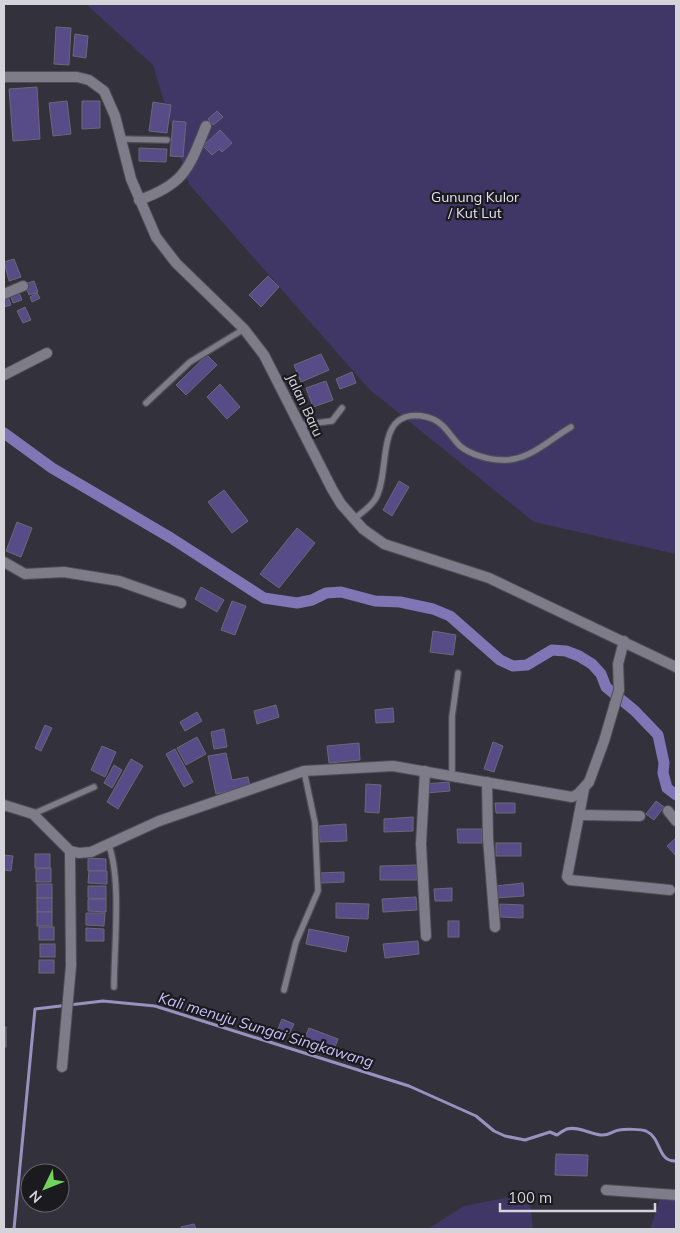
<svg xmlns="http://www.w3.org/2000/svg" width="680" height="1233" viewBox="0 0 680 1233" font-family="Mulish,sans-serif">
<rect width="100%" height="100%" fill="#33323c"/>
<!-- green -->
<g fill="#403766">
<path d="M86,4H676V554L534,522L369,389L189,184L153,65Z"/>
<path d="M676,1194V1229H650L660,1200Z"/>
<path d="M515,1196L530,1200L533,1229H428L464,1206Z"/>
</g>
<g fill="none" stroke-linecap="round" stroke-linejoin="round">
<!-- stream -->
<path stroke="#9992c0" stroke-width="3" d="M14,1229L35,1009L103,1001L155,1006L409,1086L476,1116L494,1131L505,1136L525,1140L550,1132L557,1135C560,1133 564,1130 567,1129C578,1126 590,1134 601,1135C609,1136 612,1131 619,1130C625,1129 641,1129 646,1131C662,1138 657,1162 676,1161"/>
<!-- canal -->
<path stroke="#8076b5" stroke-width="11" d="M4,433L52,468L171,538L264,598L297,603L312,600L326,593L341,592L375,601L400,602L433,609L450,616L500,660L513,666L527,665L552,650L566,651L579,656L592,664L601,674L606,687L635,711L658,735L664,763L663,773L667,788L676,795"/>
</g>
<!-- building -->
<g fill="#574c87" stroke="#6a6974">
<path d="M56,27L71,28L69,65L54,64Z"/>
<path d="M75,34L88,36L86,58L73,56Z"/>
<path d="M37,87L40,139L13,141L9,89Z"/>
<path d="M67,101L71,134L53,136L49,103Z"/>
<path d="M82,101H100V128L82,129Z"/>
<path d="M153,102L171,105L167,133L149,131Z"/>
<path d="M217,111L223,117L213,125L208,119Z"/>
<path d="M173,121L186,122L183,157L170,156Z"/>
<path d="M220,130L232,143L222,152L219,149L212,155L203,146Z"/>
<path d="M139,148L167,149L166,162L139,161Z"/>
<path d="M14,259L21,277L9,281L4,262Z"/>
<path d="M268,276L279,287L261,307L249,295Z"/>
<path d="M34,281L38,292L29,295L25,284Z"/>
<path d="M18,290L22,300L13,303L10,293Z"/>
<path d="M37,293L40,298L32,302L30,297Z"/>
<path d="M7,294L11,305L4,307V295Z"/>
<path d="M25,307L31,320L23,323L17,311Z"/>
<path d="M321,354L329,370L301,382L294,365Z"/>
<path d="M207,355L217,365L186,395L176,385Z"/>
<path d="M352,372L356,383L340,389L336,379Z"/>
<path d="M326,381L333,400L313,407L306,388Z"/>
<path d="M220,384L240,407L227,419L207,397Z"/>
<path d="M399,481L409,487L392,516L383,510Z"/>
<path d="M224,490L248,521L232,533L208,502Z"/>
<path d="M17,522L32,528L21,557L6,551Z"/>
<path d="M297,528L315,543L279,588L260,574Z"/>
<path d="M201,587L224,600L217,612L195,599Z"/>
<path d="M232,601L246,606L235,635L221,630Z"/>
<path d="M433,631L456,635L453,655L430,652Z"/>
<path d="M276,705L279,717L257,724L254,711Z"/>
<path d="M393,708L394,722L376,723L375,710Z"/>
<path d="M197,712L202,721L185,731L180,722Z"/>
<path d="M45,725L52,728L41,751L35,748Z"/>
<path d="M224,729L227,747L214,749L211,732Z"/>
<path d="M197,737L206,754L186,765L177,748Z"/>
<path d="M493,742L503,746L494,772L484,769Z"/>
<path d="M359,743L360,760L329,763L327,746Z"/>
<path d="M102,746L116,752L105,777L91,770Z"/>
<path d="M175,749L193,782L184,787L166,754Z"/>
<path d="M226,753L232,780L248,777L250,787L216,794L208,756Z"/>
<path d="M131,759L143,766L118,809L107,802Z"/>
<path d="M114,765L122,770L112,788L104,783Z"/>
<path d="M449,782L450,791L426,793L425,784Z"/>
<path d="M366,784L381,785L379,813L365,812Z"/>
<path d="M656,801L664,807L654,820L646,814Z"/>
<path d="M495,803H515V813H496Z"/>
<path d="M413,817V831L384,832V819Z"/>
<path d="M346,824L347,841L320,842L319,826Z"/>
<path d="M457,829H482V843H458Z"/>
<path d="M676,838V856L667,846Z"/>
<rect x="496" y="843" width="25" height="13"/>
<rect x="35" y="854" width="15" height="14"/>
<path d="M4,855L13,856L11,871L4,870Z"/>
<path d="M88,858L106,859V871H88Z"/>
<path d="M417,865V880H380V866Z"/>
<path d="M51,868V882H36V869Z"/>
<path d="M89,871H107V884L88,883Z"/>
<path d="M344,872V882L321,883L320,873Z"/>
<path d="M523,883L524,896L496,898L495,886Z"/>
<rect x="37" y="884" width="15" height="14"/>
<path d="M88,886H106V899L88,898Z"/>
<path d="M452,888V901H435L434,889Z"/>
<path d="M416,897L417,910L383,912L382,899Z"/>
<rect x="37" y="898" width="15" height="14"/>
<path d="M88,899H106V912L88,911Z"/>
<path d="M336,903L369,904L368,919L336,918Z"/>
<path d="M500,904L523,905V918L500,917Z"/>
<rect x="37" y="912" width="15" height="14"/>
<path d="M86,913H105L104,926L86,925Z"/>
<rect x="448" y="921" width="11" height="16"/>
<rect x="39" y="927" width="15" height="13"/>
<path d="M86,928L104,929V941H86Z"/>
<path d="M309,929L349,937L346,952L306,944Z"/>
<path d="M418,941L419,954L385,958L383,944Z"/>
<rect x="40" y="944" width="15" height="13"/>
<rect x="39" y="960" width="15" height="13"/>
<path d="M282,1019L294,1024L289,1034L278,1029Z"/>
<rect x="4" y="1027" width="2" height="20"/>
<path d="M309,1028L338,1039L332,1055L302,1044Z"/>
<path d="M556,1154L588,1155L587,1176L555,1175Z"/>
<path d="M194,1224L196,1229H182L181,1227Z"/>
</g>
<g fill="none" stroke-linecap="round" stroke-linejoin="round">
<!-- service casing -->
<g stroke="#4f4d56" stroke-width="8">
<g id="service">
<path d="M121,139L167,140"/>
<path d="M146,403L190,362L244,329"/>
<path d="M299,425L332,421L342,408"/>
<path d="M354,519C361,513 371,507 376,498C387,478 381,436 397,422C409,411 432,415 443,426C449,432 454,440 460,446C471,455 490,460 503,460C529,461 550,439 571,427"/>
<path d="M452,776V717L458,673"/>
<path d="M33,814L94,787"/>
<path d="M108,843C122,878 114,947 114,987"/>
<path d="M284,990L296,942L318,891L315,823L304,771"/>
</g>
</g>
<!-- minor casing -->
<g stroke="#4f4d56" stroke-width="12">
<g id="minor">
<path d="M4,77H77L89,80L104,91L115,116L131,179L156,237L176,263L244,329L264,355L332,489L341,504L363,529L384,544L489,578L676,667"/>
<path d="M139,200C185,184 189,168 206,126"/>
<path d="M4,294L23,286"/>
<path d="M4,375L47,353"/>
<path d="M4,562L25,574L64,572L119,581L181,603"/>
<path d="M425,771L421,844L426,936"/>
<path d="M487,782L488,838L495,927"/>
<path d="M584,789L567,877L570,880L670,890"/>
<path d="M4,805L33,814L70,851L79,853L91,852L159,821L304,771L393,766L572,797L578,794L589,782L604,741L619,690L618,664L624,641"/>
<path d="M668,811L676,821"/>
<path d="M579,815L640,816"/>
<path d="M62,1067L71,966L70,851"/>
<path d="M606,1190L676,1195"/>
</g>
</g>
<!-- service -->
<use href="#service" stroke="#7d7c88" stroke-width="5.5"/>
<!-- minor -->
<use href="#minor" stroke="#7d7c88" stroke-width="10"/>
</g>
<g text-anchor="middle" stroke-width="4.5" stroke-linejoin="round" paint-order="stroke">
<!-- park labels -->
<g font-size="14" fill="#e3e1f3" stroke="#1b1a1f">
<text x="475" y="202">Gunung Kulor<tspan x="475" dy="16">/ Kut Lut</tspan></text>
</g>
<!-- street labels -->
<g font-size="14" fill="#d4d4da" stroke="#1b1a1f">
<text transform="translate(305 405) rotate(65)" y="5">Jalan Baru</text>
</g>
<!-- water labels -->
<g font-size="15" font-style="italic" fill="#c8c1f7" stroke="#1b1a1f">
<text transform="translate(266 1030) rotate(17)" y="5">Kali menuju Sungai Singkawang</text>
</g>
</g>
<!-- border -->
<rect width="680" height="1233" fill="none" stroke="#d4d4da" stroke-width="10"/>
<!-- north arrow -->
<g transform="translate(45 1188) rotate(227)"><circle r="24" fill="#1b1a1f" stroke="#65646a"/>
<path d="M0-4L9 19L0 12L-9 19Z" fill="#70d35e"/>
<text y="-8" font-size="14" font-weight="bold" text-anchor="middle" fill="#d4d4da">N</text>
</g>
<!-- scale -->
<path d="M500 1203v8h155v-8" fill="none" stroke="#d4d4da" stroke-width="2.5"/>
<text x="508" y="1203" font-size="15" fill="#d4d4da" stroke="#1b1a1f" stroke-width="4" paint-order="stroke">100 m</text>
</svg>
